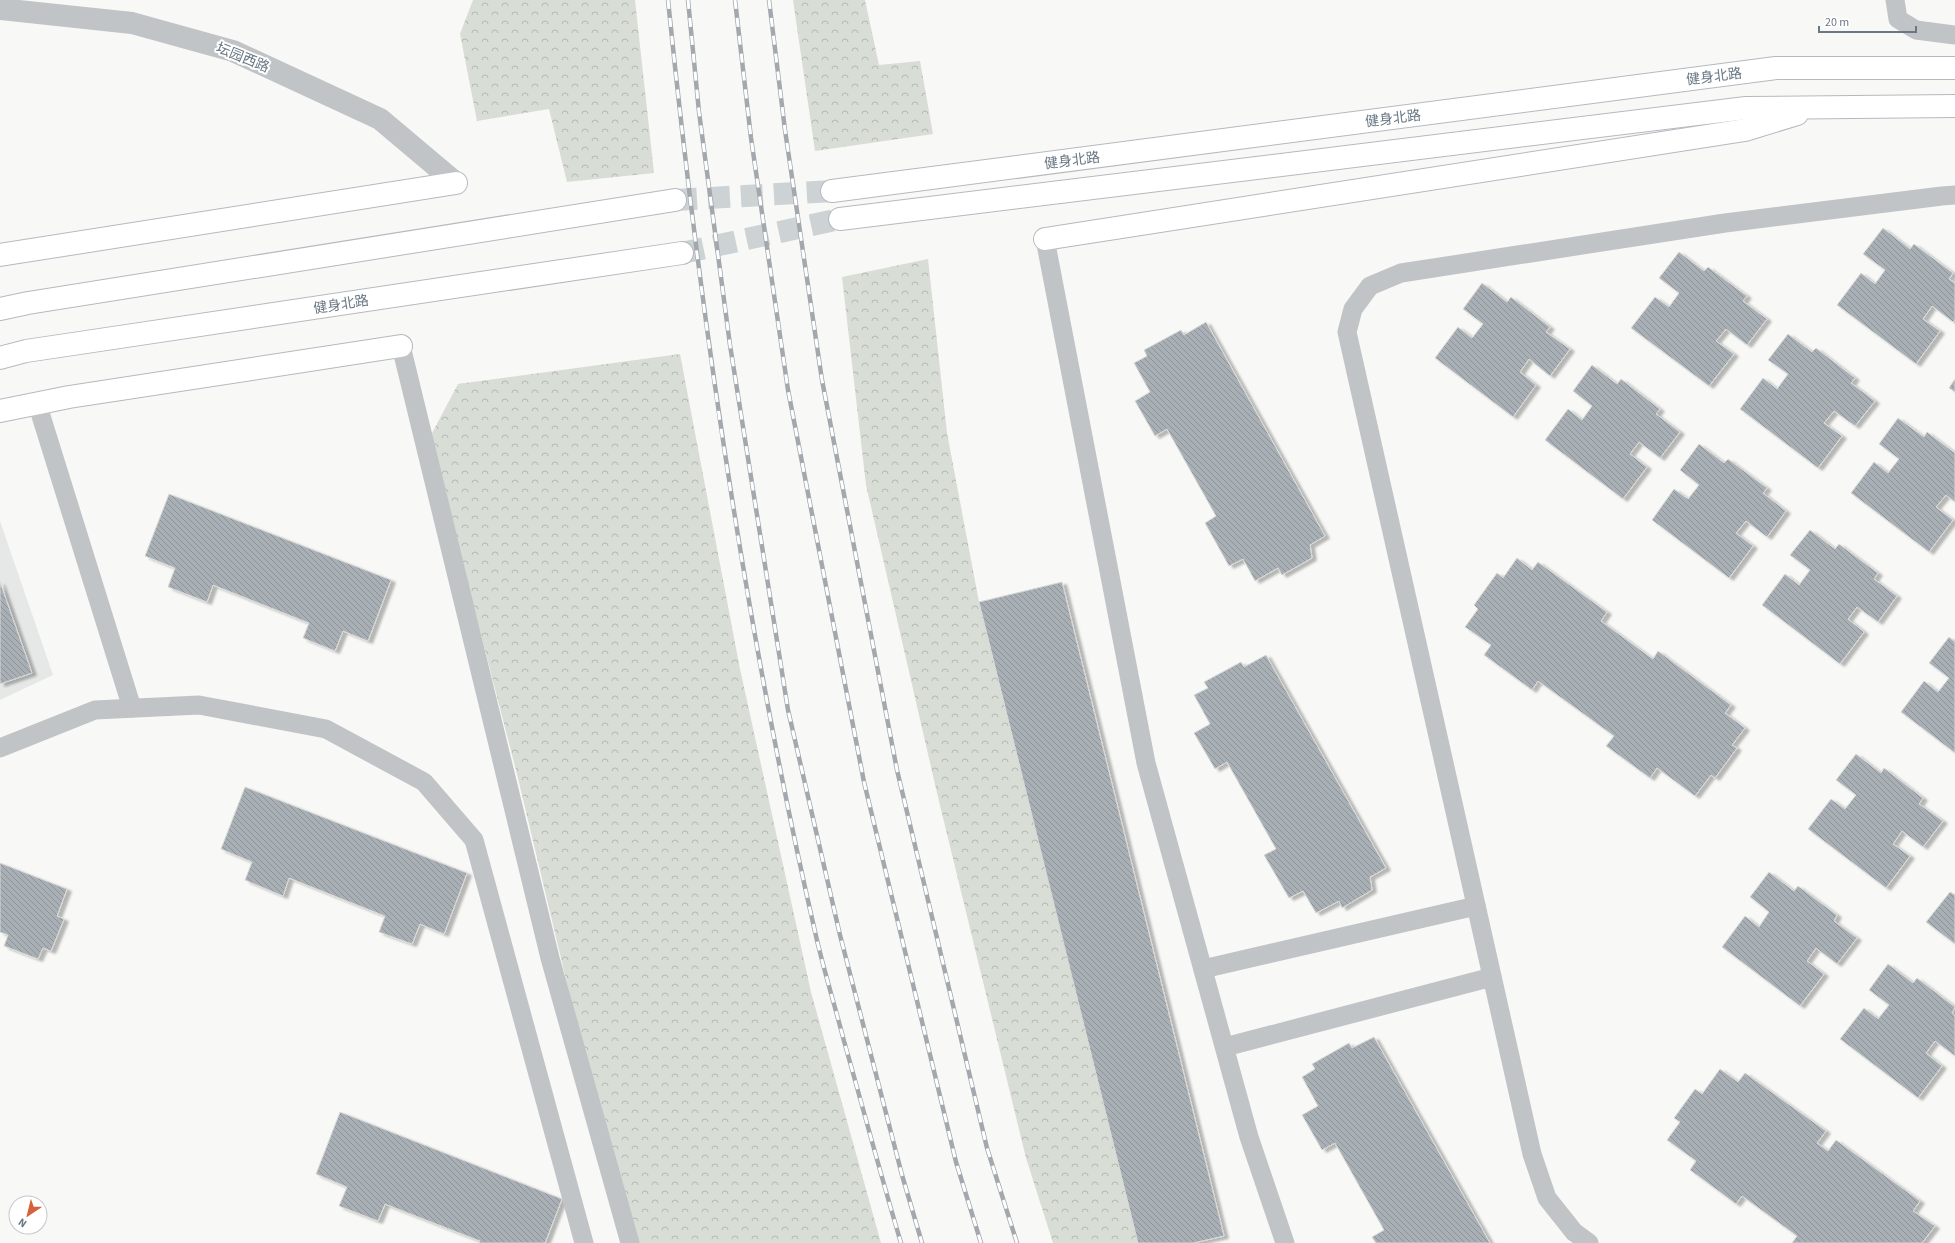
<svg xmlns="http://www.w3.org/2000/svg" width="1955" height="1243" viewBox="0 0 1955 1243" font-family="'Source Sans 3','Noto Sans SC',sans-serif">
<defs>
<pattern id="forest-crowns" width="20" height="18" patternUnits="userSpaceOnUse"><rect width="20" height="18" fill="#d8ddd6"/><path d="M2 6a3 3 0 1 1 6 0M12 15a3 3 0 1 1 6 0" fill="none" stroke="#b3b8b3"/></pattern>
<pattern id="building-back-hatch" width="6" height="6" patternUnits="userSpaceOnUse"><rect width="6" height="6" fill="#a8afb5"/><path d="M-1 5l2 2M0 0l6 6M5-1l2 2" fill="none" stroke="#8d9399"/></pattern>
<filter id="shadow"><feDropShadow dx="4.5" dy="2.5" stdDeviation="1" flood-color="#0004"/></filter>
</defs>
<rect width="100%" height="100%" fill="#f8f8f6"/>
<!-- built -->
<path fill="#e6e7e7" d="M0,521L53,675L0,700Z"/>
<!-- forest -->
<g fill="url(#forest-crowns)">
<path d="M473,0H635L654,173L567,182L549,109L477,121L460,34Z"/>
<path d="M793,0H865L879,65L920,61L933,134L815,151Z"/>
<path d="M928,259L947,433L979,602L1138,1243H1053L1026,1158L937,793L866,485L842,277Z"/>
<path d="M680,354L740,669L811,992L881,1243H629L517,774L430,437L458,384Z"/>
</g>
<!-- building -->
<g fill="url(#building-back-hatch)" stroke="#dadad8" filter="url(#shadow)">
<path d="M1883,228L1910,249L1914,244L1953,273L1949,279L1955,283V320L1953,322L1932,306L1923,319L1940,331L1916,364L1837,305L1861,273L1875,284L1885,270L1863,254Z"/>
<path d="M1679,252L1704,271L1708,267L1747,296L1743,301L1767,319L1747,345L1726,329L1716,341L1734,354L1709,386L1631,328L1655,297L1669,307L1679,293L1659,278Z"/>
<path d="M1482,283L1507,302L1511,297L1550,327L1546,332L1570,349L1550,376L1529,359L1520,372L1536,385L1513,417L1435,358L1458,327L1472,338L1483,324L1463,309Z"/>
<path d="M1206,322L1325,536L1310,545L1312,558L1282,575L1278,568L1255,581L1243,559L1229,566L1205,523L1216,516L1167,429L1155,436L1135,401L1150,392L1134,363L1147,356L1144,350L1181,330L1184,335Z"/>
<path d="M1788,334L1812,352L1816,348L1855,378L1851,383L1875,401L1855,426L1834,411L1824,423L1842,436L1818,468L1740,409L1763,378L1777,389L1788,374L1768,360Z"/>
<path d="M1592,365L1617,384L1621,379L1660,409L1656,414L1680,432L1660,458L1639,442L1630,454L1647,467L1623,499L1545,440L1568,409L1582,420L1592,406L1573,391Z"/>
<path d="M1955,379V392L1949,388Z"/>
<path d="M1898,418L1924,437L1927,432L1955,453V502L1946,495L1936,507L1953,520L1929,552L1851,493L1874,462L1888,473L1899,459L1879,444Z"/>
<path d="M1699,444L1724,463L1728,459L1767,488L1763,493L1786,511L1767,537L1746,521L1736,533L1753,546L1729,578L1652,520L1674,489L1688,499L1699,485L1680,470Z"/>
<path d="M169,494L391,580L368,641L343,631L335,651L303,638L309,623L213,585L207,602L168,587L175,568L145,556Z"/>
<path d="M1810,530L1835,549L1839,544L1878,573L1874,579L1897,596L1878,622L1857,607L1848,619L1864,632L1840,664L1762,605L1785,574L1799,585L1810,570L1790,555Z"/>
<path d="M1517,558L1532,570L1538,562L1607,612L1601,621L1653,659L1658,651L1731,705L1725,713L1745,728L1732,745L1737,748L1715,778L1711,775L1695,796L1657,768L1650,778L1606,746L1614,736L1538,681L1532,690L1484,655L1491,645L1465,627L1478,609L1474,605L1497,573L1503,578Z"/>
<path d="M0,582L32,673L0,684Z"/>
<path d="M1062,582L1224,1236L1193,1243H1138L979,602Z"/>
<path d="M1949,637L1955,642V753L1901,712L1924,681L1938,692L1949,678L1929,663Z"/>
<path d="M1266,655L1386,868L1370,877L1372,890L1342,908L1339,901L1316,913L1303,891L1289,898L1264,855L1276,849L1227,762L1215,769L1194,733L1210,724L1194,695L1208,688L1204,682L1241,662L1244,667Z"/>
<path d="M1856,754L1881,773L1884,768L1923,798L1919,804L1943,821L1923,847L1902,831L1893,844L1910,856L1886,888L1808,829L1831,799L1845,809L1856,795L1836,780Z"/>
<path d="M245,787L467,873L444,934L420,924L412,944L379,932L385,916L289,878L283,896L245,880L252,862L221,849Z"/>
<path d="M0,863L67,889L57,916L64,919L51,951L43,948L38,959L4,946L8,935L0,932Z"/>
<path d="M1769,872L1794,891L1798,886L1837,915L1834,921L1857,938L1837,964L1816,948L1807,961L1824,974L1800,1006L1722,947L1745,916L1759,927L1769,912L1750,897Z"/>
<path d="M1950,892L1955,895V944L1926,922Z"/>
<path d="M1888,964L1913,983L1917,978L1955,1007L1952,1013L1955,1016V1056L1935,1041L1926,1053L1942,1066L1918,1098L1840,1039L1864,1008L1878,1019L1889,1005L1869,990Z"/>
<path d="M1374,1037L1490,1243H1376L1372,1237L1384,1230L1335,1143L1322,1150L1302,1115L1318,1106L1302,1077L1315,1069L1312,1064L1349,1043L1352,1048Z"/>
<path d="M1720,1069L1738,1082L1745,1073L1826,1131L1817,1143L1828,1151L1836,1140L1920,1201L1913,1211L1935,1226L1922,1243H1792L1797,1236L1742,1196L1736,1204L1690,1170L1696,1161L1667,1140L1680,1122L1674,1118L1695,1089L1702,1094Z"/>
<path d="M340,1112L562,1199L545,1243H479L480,1241L385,1204L378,1221L339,1206L347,1187L316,1174Z"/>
</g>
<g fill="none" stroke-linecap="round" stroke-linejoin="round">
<!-- secondary-tunnel -->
<g stroke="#cdd2d4" stroke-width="22" stroke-dasharray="22 11" stroke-linecap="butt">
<path d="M675,200L832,191"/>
<path d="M682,253L840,219"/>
</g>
<!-- secondary casing -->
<g stroke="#b5b9be" stroke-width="24">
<g id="secondary">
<path d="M832,191L1776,68H1955"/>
<path d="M840,219L1746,108L1955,106"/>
<path d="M1045,239L1745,130L1797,114"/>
<path d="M0,255L456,183"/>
<path d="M0,309L28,303L675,200"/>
<path d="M0,358L26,351L682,253"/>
<path d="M0,411L69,397L401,346"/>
</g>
</g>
<!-- service -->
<g stroke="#c0c4c7" stroke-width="19">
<path d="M1895,0L1898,19L1916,30L1955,35"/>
<path d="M1045,239L1146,763L1249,1137L1285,1243"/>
<path d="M401,346L550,958L630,1243"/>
<path d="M37,403L132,708"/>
<path d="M0,748L95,710L199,705L326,729L424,782L474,840L584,1243"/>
<path d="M1203,969L1476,906"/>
<path d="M1225,1047L1492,977"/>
<path d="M1589,1243L1574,1232L1547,1198L1532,1154L1347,332L1353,309L1370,286L1401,273L1725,223L1942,196L1955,195"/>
</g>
<!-- minor -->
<path stroke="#c0c4c7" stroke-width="22" d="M0,9L132,23L233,51L380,119L456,183"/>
<!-- secondary -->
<use href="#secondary" stroke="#fff" stroke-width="22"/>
<!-- rail casing -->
<g stroke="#a2a8ad" stroke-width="4.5">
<g id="rail">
<path d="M668,0C700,314 745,628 816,936C824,971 835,1006 844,1041C863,1108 881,1176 901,1243"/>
<path d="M688,0L699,112L730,345L788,710L840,935L902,1175L922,1243"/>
<path d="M735,0L751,138L788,390L864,782L956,1162L981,1243"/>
<path d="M769,0L785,130L822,380L897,770L987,1148L1017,1243"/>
</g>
</g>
<!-- rail -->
<use href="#rail" stroke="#fff" stroke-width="3" stroke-dasharray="9" stroke-linecap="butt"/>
</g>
<g text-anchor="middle" stroke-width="4" stroke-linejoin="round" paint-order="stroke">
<!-- street labels -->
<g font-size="14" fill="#6a7885" stroke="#fff">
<text transform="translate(243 57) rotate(22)" y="5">坛园西路</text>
<text transform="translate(1714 76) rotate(-7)" y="5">健身北路</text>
<text transform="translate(1393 118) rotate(-7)" y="5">健身北路</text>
<text transform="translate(1072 160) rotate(-7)" y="5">健身北路</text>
<text transform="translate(341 304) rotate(-9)" y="5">健身北路</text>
</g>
</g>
<!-- north arrow -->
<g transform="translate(28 1215) rotate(215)"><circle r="19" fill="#ffffff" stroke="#c3c9ce"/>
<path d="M0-3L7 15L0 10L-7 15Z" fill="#d56039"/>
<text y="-6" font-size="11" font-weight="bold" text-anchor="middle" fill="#6a7885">N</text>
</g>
<!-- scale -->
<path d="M1819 26v6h97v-6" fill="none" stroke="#6a7885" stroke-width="2"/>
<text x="1825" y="26" font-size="12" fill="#6a7885" stroke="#ffffff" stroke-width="3" paint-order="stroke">20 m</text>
</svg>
